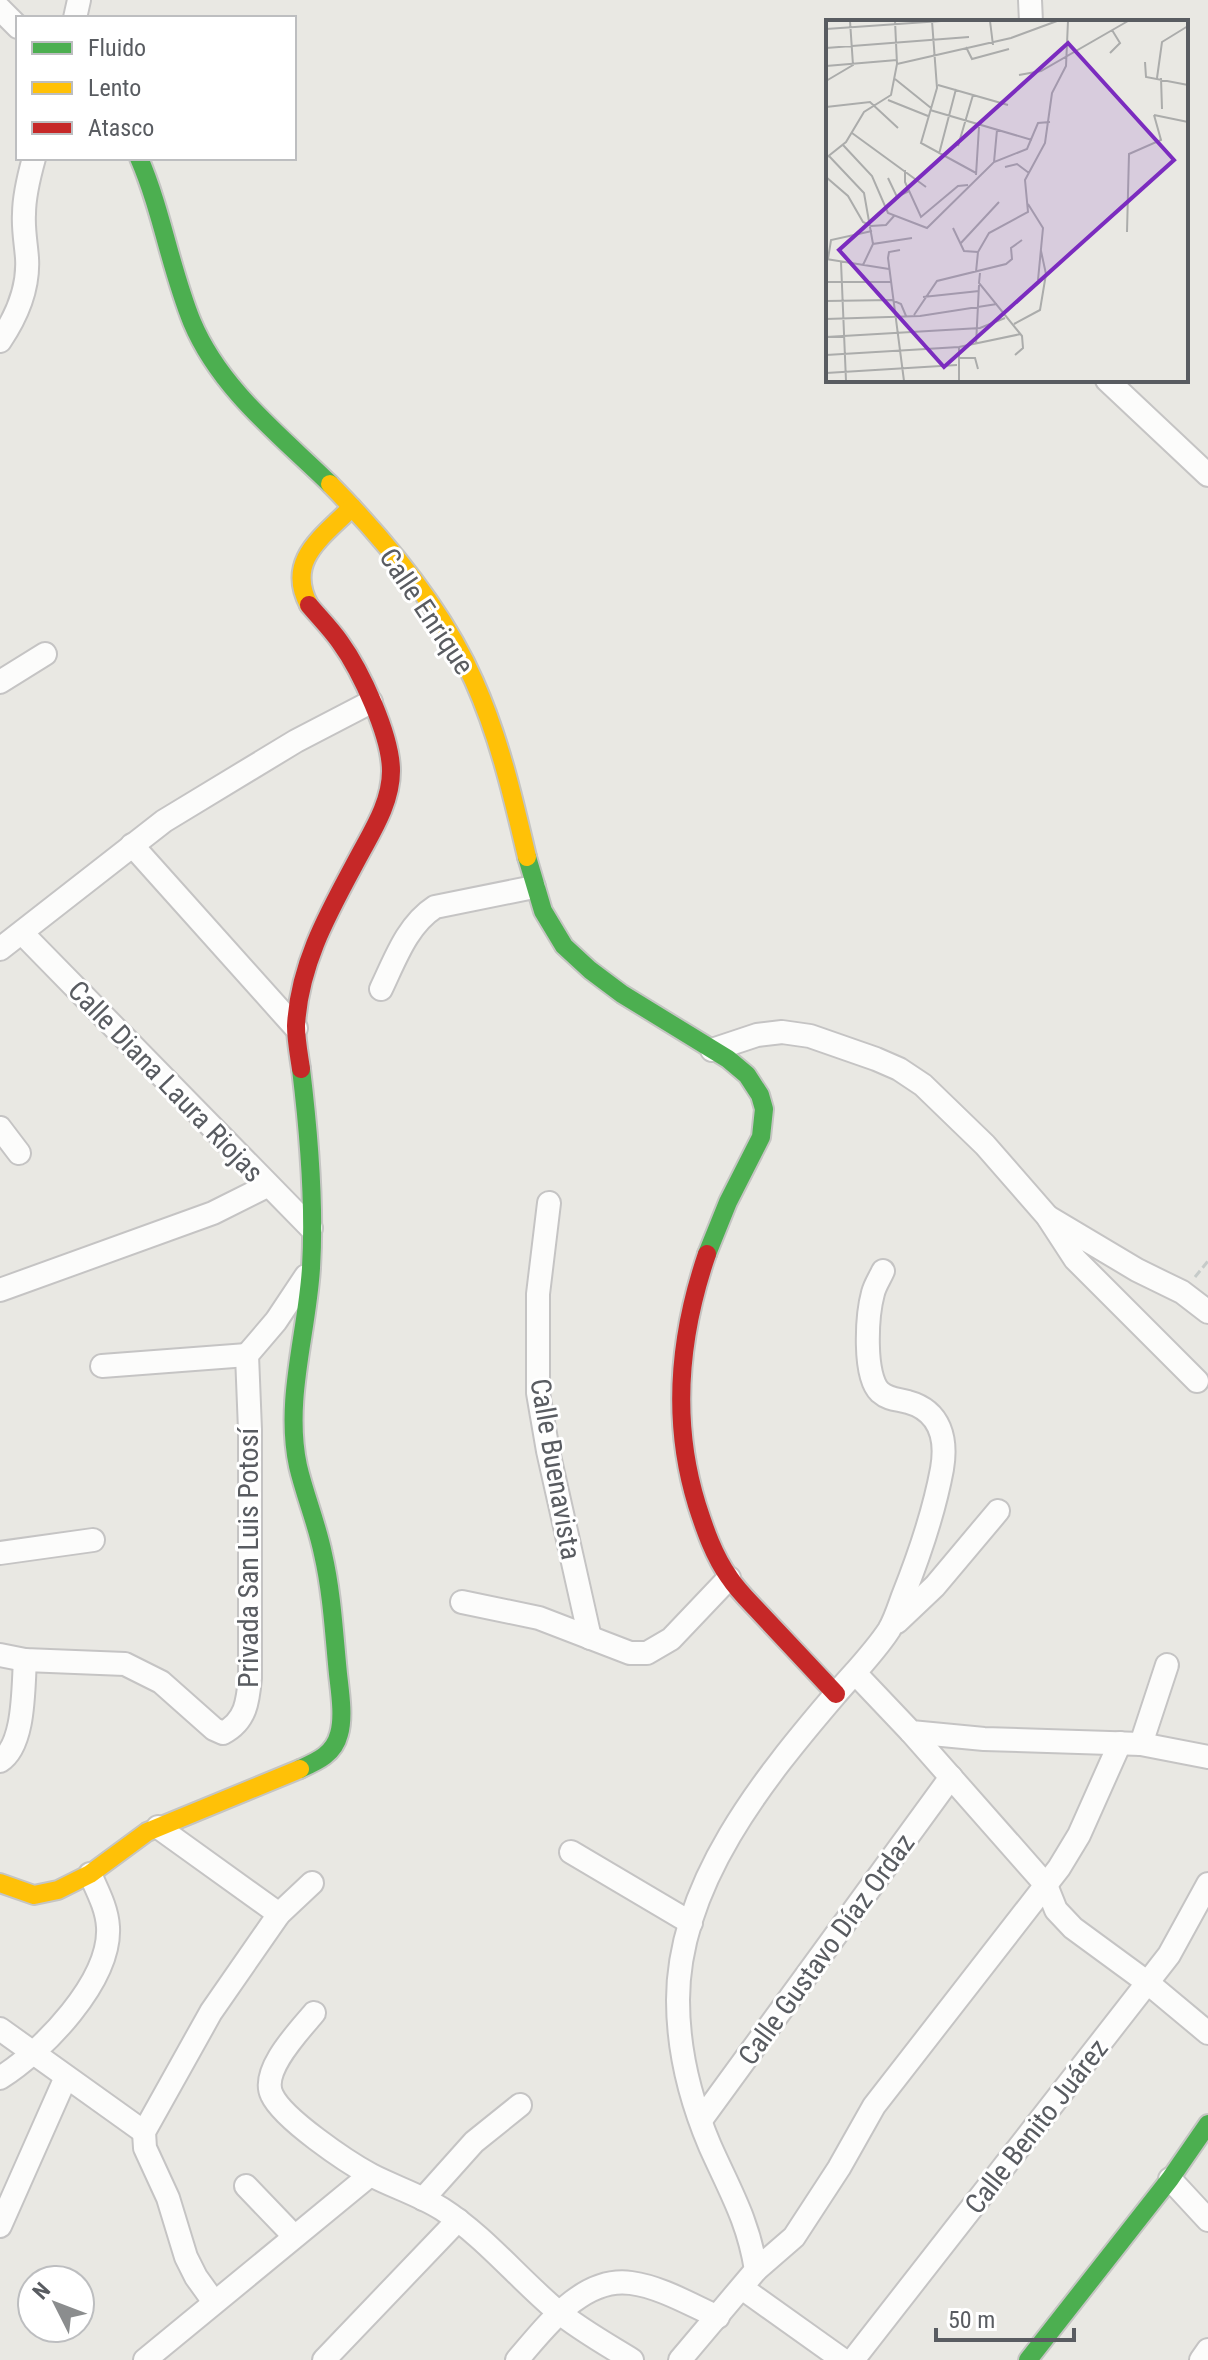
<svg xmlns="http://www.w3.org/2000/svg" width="1208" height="2360" viewBox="0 0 1208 2360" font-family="'Roboto Condensed',sans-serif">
<rect width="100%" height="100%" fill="#e9e8e3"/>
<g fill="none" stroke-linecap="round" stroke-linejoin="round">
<!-- street casing -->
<g stroke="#c5c4c4" stroke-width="26">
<g id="street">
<path d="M1030,0L1031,22"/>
<path d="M0,9L18,27"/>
<path d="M75,18L79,0"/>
<path d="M0,341C17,316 29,289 27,258C26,244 23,229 24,214C24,195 29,176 34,158"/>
<path d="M1107,380L1208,475"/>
<path d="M0,682L45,654"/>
<path d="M132,845L296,1028"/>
<path d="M22,933L311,1228"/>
<path d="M0,949L164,821L296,741L371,702"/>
<path d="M381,989C395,960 407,925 435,907L534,887"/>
<path d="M712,1050L757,1035L782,1032L810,1036L876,1059L899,1069L923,1085L985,1145L1047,1216L1075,1259L1197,1381"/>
<path d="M0,1128L19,1153"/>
<path d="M549,1203L538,1294V1393L548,1451L590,1638"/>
<path d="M1048,1217L1137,1270L1182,1292L1208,1312"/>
<path d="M0,1290L213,1213L267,1186"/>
<path d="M102,1366L247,1355"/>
<path d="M0,1553L93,1540"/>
<path d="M462,1602L539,1618L630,1653H647L671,1639L729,1578"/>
<path d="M897,1622L935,1586L998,1511"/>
<path d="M0,1655L25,1660L125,1664L161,1682L214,1729L223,1733C246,1721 248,1701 250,1678V1430L247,1355L276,1321L306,1276"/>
<path d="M855,1673L911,1732L984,1739L1141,1744L1208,1757"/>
<path d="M911,1732L1046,1885L1056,1910L1073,1928L1148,1983L1208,2033"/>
<path d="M1141,1744L1167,1665"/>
<path d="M0,1761C25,1745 23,1688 25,1660"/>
<path d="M158,1827L279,1914"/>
<path d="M571,1852L691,1923"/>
<path d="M314,2013C299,2031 260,2071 272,2095C283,2119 347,2162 371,2175C394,2187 420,2195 442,2209C484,2236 518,2278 556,2310C579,2329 606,2344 632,2360"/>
<path d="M0,2029L144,2132"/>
<path d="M0,2078C43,2051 111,1981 108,1927C107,1908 97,1890 90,1874"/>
<path d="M701,2120L951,1777"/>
<path d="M1170,2179L1208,2220"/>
<path d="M246,2186L294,2236"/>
<path d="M423,2199L474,2142L520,2105"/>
<path d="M0,2226L66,2077"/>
<path d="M756,2270C748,2220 730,2191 710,2146C690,2099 678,2051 678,2000C678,1884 764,1778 835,1695C853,1674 874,1653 889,1630C895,1620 899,1607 903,1596C919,1556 934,1512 942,1469C947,1440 941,1411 908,1402C898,1399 889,1400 880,1392C863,1376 867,1315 873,1293C875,1285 880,1278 883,1271"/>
<path d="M742,2288L843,2360"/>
<path d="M214,2302L196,2277L186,2257L168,2198L145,2148L144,2132L211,2012L279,1914L312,1883"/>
<path d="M145,2360L370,2175"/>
<path d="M324,2360L458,2220"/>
<path d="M517,2360C545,2328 582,2276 631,2283C661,2287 691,2305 718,2317"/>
<path d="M680,2360L756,2270L794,2237L839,2168L874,2106L1059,1868L1079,1835L1120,1743"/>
<path d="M853,2360L1169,1955L1208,1884"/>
<path d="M1201,2360L1208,2350"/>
</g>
</g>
<!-- fast casing -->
<g stroke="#c5c5c3" stroke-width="22">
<g id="fast">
<path d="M139,158C162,211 170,268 192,322C220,389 280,435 330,484"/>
<path d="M527,857L543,911L564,946L590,970L622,994L728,1059L747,1075L760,1095L764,1109L761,1137L728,1202L707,1254"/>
<path d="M300,1769C318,1761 334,1754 339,1734C344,1717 340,1692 338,1674C334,1634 332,1593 323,1554C317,1524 305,1496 298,1466C284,1400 307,1334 311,1268C315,1202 309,1134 301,1069"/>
<path d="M1028,2360L1170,2179L1208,2124"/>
</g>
</g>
<!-- slow casing -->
<g stroke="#c5c5c3" stroke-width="22">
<g id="slow">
<path d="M330,484C386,541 442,608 474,681C499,737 513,797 527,857"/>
<path d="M309,605C285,560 323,537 352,507"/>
<path d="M0,1883L34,1895L58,1890L90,1874L147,1832L300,1769"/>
</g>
</g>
<!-- jam casing -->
<g stroke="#c5c5c3" stroke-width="22">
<g id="jam">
<path d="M301,1069C299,1055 296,1040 296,1026C299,963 330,910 359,856C373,830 391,802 391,771C391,736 361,671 340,642C331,629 319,617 309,605"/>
<path d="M707,1254C679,1336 671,1421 697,1505C705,1530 714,1556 729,1577C738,1591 750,1602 761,1614C786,1641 811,1667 836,1694"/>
</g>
</g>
<!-- path -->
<path stroke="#c6cbc9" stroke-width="3" stroke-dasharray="8 4" stroke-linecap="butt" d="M1195,1277L1208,1261"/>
<!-- street -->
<use href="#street" stroke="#fcfcfb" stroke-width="22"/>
<!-- fast -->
<use href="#fast" stroke="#4caf50" stroke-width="18"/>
<!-- slow -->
<use href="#slow" stroke="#ffc107" stroke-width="18"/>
<!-- jam -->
<use href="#jam" stroke="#c62828" stroke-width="18"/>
</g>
<g text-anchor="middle" stroke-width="6" stroke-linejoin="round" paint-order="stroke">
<!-- street labels -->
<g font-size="28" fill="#595c61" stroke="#fff">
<text transform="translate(427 611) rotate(56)" y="10">Calle Enrique</text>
<text transform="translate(166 1081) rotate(46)" y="10">Calle Diana Laura Riojas</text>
<text transform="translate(556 1469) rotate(80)" y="10">Calle Buenavista</text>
<text transform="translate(248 1558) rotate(-90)" y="10">Privada San Luis Potosí</text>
<text transform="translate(826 1949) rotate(-54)" y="10">Calle Gustavo Díaz Ordaz</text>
<text transform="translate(1036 2126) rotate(-52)" y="10">Calle Benito Juárez</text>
</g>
</g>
<!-- overview -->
<g transform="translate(826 20)">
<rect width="362" height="362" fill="#e9e8e3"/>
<path fill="none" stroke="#abacab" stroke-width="2" d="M106,1L111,68L95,123L150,153M164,1L167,25M0,9L115,1M140,27L146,39L183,29M0,28L143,17M284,33L294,23L286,10M319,42L320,57L362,65M71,44L185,18L231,1M0,46L71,40M193,55L215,51L302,1M331,58L336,22L362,6M335,58L336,89M69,59L105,88M0,61L27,45L24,1M112,65L182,85M62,80L102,96M0,87L44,82L72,108M104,90L206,120M328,95L362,102M26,113L100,167M17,125L46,156L62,193L101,208L168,142L201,129L212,103L224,102M132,126L147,75M113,134L130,69M3,136L38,173L47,224M0,138L20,122L38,92L65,75L71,44L69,1M168,142L171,110M179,147L191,144L203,153M79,150V162L95,197L132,166L142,165M150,155L153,107M0,157L22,176L37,202L45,206M62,158L71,177L83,171M202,184L217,208L212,260M45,206L60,205L68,196M127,208L138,231L152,232M301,212L303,134L335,120L328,95M134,224L173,182M74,230L63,232L62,238L78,361M0,239L63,249M2,239L5,220L46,211M15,242L20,361M37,245L47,224L86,218M150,252L152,232L163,213L202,192L199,160L219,123L226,73L240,46L242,1M154,253L153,263L196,316L197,328L189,335M0,262H66M97,277L153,271M0,281L66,280L75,284L80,296M88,295L111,261L180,244L186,239L185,228L196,220M0,299L94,296L171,284M188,304L214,290L220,254L215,231M0,317L154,308L179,298M150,325L153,265M133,327V361M0,335L133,327L195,314M132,338H149L152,349M0,353L131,345"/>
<path fill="#7b2cbf" fill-opacity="0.15" stroke="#7b2cbf" stroke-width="4" d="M242,23L348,140L118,347L13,230Z"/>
<rect width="362" height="362" fill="none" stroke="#595c61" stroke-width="4"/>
</g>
<!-- legend -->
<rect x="16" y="16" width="280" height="144" fill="#ffffff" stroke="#bdbec0" stroke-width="2"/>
<rect x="32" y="42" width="40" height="12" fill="#4caf50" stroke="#bdbec0" stroke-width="2"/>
<text x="88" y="56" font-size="24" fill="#595c61">Fluido</text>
<rect x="32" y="82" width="40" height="12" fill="#ffc107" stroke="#bdbec0" stroke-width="2"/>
<text x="88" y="96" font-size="24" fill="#595c61">Lento</text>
<rect x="32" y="122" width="40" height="12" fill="#c62828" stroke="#bdbec0" stroke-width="2"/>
<text x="88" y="136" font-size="24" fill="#595c61">Atasco</text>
<!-- north arrow -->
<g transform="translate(56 2304) rotate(312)"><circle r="38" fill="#ffffff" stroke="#bdbec0" stroke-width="2"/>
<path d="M0-6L14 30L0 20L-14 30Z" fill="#8b8d8e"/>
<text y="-12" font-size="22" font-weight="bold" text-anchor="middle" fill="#595c61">N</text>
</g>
<!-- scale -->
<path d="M936 2328v12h138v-12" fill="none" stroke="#595c61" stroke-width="4"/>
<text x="948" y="2328" font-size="24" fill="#595c61" stroke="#ffffff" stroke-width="6" paint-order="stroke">50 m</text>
</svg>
